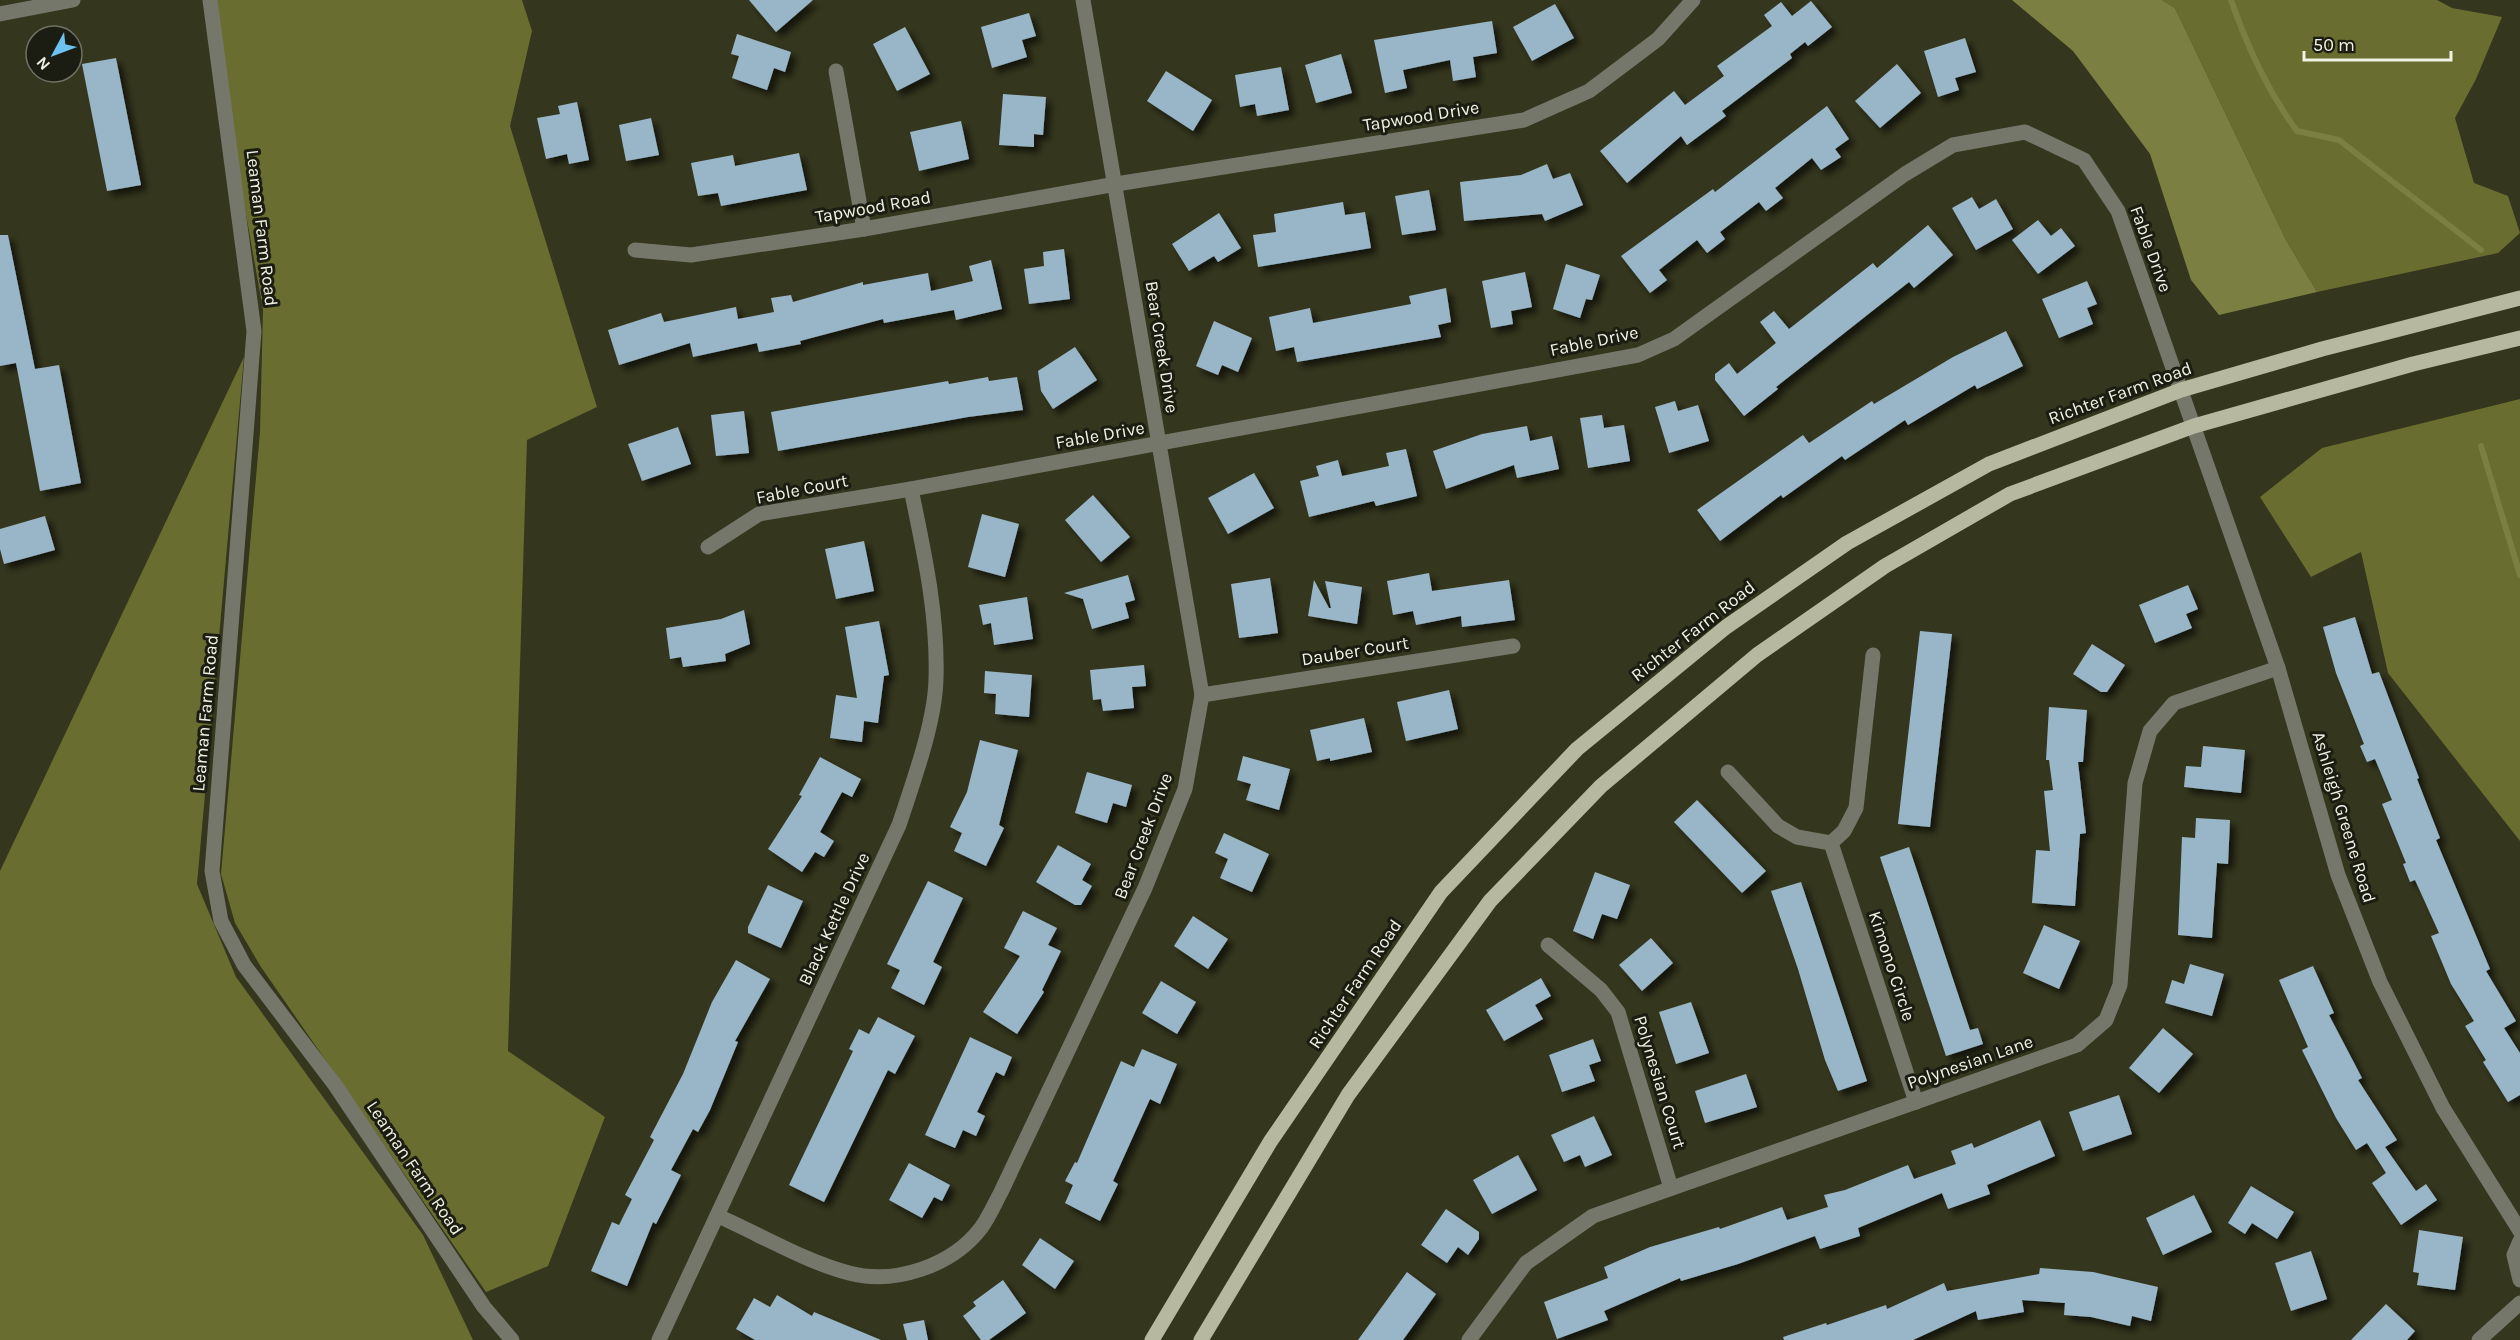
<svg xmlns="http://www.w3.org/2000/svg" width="2520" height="1340" viewBox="0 0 2520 1340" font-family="Karla,sans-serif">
<defs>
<filter id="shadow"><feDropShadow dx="5.5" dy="5.5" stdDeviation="3" flood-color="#0009"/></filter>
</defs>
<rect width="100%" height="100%" fill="#34361d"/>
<!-- forest -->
<g fill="#696d30">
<path d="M208,0H522L532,31L510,126L597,407L527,440L508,1051L605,1117L548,1266L486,1292L261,967L235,923L221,874L260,432L263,310Z"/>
<path d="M2162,0H2437L2452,8L2502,17L2476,79L2455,118L2474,183L2508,196L2520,233L2498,253L2317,292L2286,240L2175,8Z"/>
<path d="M244,357L197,884L236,977L423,1235L473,1340H0V871Z"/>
<path d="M2520,399V841L2388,673L2361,552L2311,577L2260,497L2322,448Z"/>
</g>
<!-- water -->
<path fill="#7b7f42" d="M2012,0H2162L2175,8L2286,240L2317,292L2219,315L2191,280L2150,154L2073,51Z"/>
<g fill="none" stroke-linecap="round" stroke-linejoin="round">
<!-- stream -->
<g stroke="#7b7f42" stroke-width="6">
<path d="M2231,0C2248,48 2267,90 2297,131L2339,140L2481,250"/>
<path d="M2481,446L2520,575"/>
</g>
</g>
<!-- building -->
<g fill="#99b6c8" filter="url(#shadow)">
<path d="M749,0H813L776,32Z"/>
<path d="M1811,1L1832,27L1808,46L1805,42L1790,54L1792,58L1722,111L1726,116L1687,145L1681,136L1627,183L1600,151L1674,91L1685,105L1724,76L1717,66L1772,26L1764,15L1781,2L1792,16Z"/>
<path d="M1555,4L1574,38L1532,61L1513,27Z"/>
<path d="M1029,13L1036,36L1022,40L1027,57L992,68L981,27Z"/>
<path d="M1492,21L1497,53L1473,57L1476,77L1453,81L1450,60L1403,70L1407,88L1385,93L1374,40Z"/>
<path d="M905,27L930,74L897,91L873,44Z"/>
<path d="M737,34L791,52L785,72L774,68L767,90L732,78L739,56L731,54Z"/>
<path d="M1965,38L1976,72L1955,78L1959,90L1938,97L1924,51Z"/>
<path d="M1341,54L1352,93L1316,103L1305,65Z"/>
<path d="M116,58L141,185L107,191L82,64Z"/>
<path d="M1897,64L1921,93L1880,128L1855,101Z"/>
<path d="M1281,67L1289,110L1257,116L1255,104L1240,107L1235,75Z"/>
<path d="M1166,71L1212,100L1193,131L1147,101Z"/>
<path d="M1003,94L1046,97L1043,135L1034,134V147L999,145Z"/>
<path d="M577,102L589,160L569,164L567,154L546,159L537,118L560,114L558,106Z"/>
<path d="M1827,106L1849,139L1835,149L1841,157L1821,170L1812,158L1775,188L1783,198L1766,211L1759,202L1720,232L1725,239L1707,253L1697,240L1659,270L1667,280L1650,293L1621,256L1713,189L1715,192Z"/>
<path d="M651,118L659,155L626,161L619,125Z"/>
<path d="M961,121L969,159L919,171L910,132Z"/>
<path d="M799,153L807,190L721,206L718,193L698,196L691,163L733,155L735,166Z"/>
<path d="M1547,164L1553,179L1570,173L1583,205L1545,221L1542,214L1464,221L1460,182L1521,175Z"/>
<path d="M1429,190L1436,230L1402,235L1395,196Z"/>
<path d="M1972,197L1979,209L1996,199L2013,229L1976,250L1952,208Z"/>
<path d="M1343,202L1345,215L1365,212L1371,248L1258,267L1253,235L1276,232L1274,214Z"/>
<path d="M1219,213L1241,248L1218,262L1214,256L1189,271L1172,244Z"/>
<path d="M2038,220L2051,236L2061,228L2075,246L2038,274L2012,240Z"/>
<path d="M1928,225L1953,255L1914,288L1909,282L1776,387L1778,389L1744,416L1715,380V374L1729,363L1737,374L1776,343L1760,322L1774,311L1789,329L1873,263L1877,268Z"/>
<path d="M0,235H8L35,369L59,365L81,483L40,491L16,363L0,366Z"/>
<path d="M1064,249L1070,299L1029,304L1024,269L1044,266L1043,252Z"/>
<path d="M991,260L1002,309L956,320L954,310L884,323L883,319L800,341L801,344L759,352L757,343L693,357L690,343L619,365L608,330L661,313L664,322L736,307L738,319L774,312L771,298L791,295L793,302L863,282V285L928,273L931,291L973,281L969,266Z"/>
<path d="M1566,264L1600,275L1592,300L1586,299L1580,318L1553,309Z"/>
<path d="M1525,272L1532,307L1511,311L1513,324L1491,328L1482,281Z"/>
<path d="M2087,281L2097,304L2087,308L2093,324L2059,338L2042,299Z"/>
<path d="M1446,288L1451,322L1438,325L1441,337L1297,362L1294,347L1276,351L1269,317L1310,308L1313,323L1411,304L1409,296Z"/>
<path d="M1214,321L1252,338L1238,372L1222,365L1218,375L1196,366Z"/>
<path d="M2006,331L2023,366L1977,389L1975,385L1908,425L1905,420L1845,460L1842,456L1783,498L1781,495L1720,541L1697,510L1803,435L1809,443L1872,401L1874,404L1953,357Z"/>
<path d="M1075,347L1097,380L1053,409L1041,391L1038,371Z"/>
<path d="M988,377L989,381L1017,377L1023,410L968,417L778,451L771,412L948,381L949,384Z"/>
<path d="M1675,401L1678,411L1698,405L1709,441L1669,453L1655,407Z"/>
<path d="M744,411L749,453L716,456L711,415Z"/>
<path d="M1602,415L1604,428L1624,425L1630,461L1588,468L1580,418Z"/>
<path d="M1527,426L1530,441L1552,436L1559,469L1517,478L1514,465L1446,489L1433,451L1482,434Z"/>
<path d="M678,427L691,464L642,481L628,444Z"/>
<path d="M1406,449L1417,496L1376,506L1374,501L1309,517L1300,481L1319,476L1316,466L1338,460L1342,476L1389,466L1386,453Z"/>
<path d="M1254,473L1274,508L1228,534L1208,498Z"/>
<path d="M1093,495L1130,537L1101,562L1065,520Z"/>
<path d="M982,514L1019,524L1005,577L968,567Z"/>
<path d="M45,516L55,550L4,564L0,549V529Z"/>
<path d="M864,541L874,591L836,599L825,549Z"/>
<path d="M1429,573L1432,591L1509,580L1515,620L1462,627L1461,616L1416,625L1413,611L1393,615L1387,581Z"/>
<path d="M1128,575L1135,600L1125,603L1129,618L1092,629L1083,599L1064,593Z"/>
<path d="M1270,578L1278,633L1239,638L1231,584Z"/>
<path d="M1314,580L1329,608H1331L1325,581L1362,587L1357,624L1308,616Z"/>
<path d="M2188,585L2198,609L2186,614L2192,628L2155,643L2139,605Z"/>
<path d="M1027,597L1033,639L994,645L991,623L983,625L979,605Z"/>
<path d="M744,610L750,644L725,654L726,661L683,667L681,657L670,659L666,628L721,619Z"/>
<path d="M2355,617L2372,674L2379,672L2419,778L2417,779L2440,838L2436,840L2490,969L2486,971L2516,1021L2504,1028L2520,1053V1095L2508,1102L2483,1062L2486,1060L2465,1026L2474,1021L2451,984L2431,936L2439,933L2415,880L2410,882L2403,864L2406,863L2382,804L2392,800L2375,759L2367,762L2360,746L2364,744L2336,673L2323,627Z"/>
<path d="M879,621L889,675L884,676L878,723L864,721L862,742L830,738L836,695L857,698L845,627Z"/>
<path d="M1920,631L1952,634L1930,827L1898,824Z"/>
<path d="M2092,644L2125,665L2107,692H2101L2073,674Z"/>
<path d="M1144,665L1146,686L1132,687L1134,708L1103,711L1101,699L1093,700L1090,670Z"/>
<path d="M985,671L1032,675L1029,717L995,714L996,694L984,693Z"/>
<path d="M1449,690L1458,729L1406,741L1397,702Z"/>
<path d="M2049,707L2087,710L2083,762H2078L2086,833L2080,834L2075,906L2032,903L2036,850L2050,851L2044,791L2053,790L2049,760H2046Z"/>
<path d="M1364,718L1372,752L1330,761V758L1317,761L1310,730Z"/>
<path d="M980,740L1018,750L999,825L1004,828L986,866L954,851L962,833L950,827L967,792Z"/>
<path d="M2203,746L2245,750L2241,793L2184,787L2186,766L2201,767Z"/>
<path d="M1243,756L1290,769L1279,810L1246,800L1251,784L1237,780Z"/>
<path d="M820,757L861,779L852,797L842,792L820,832L834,841L824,857L815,852L802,872L768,849L802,796L799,795Z"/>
<path d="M1087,772L1132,785L1126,807L1113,803L1107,823L1075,813Z"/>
<path d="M1697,800L1766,871L1742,893L1674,822Z"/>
<path d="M2196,818L2230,820L2228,864L2217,863L2212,938L2178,935L2182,837L2195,838Z"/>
<path d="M1224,833L1269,854L1252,892L1220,878L1228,859L1215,853Z"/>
<path d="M1058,845L1091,864L1082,880L1092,886L1081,905H1075L1036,882Z"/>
<path d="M1909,847L1970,1030L1978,1028L1983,1044L1946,1056L1880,857Z"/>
<path d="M1595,872L1630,885L1617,919L1602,914L1593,939L1573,931Z"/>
<path d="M928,881L963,898L933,962L942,967L924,1005L891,988L900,970L887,964Z"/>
<path d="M1801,882L1867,1081L1838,1091L1825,1060L1798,969L1771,891Z"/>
<path d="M768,885L803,901L781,948L748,933V927Z"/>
<path d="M1023,911L1057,928L1048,945L1061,951L1042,990L1044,992L1017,1034L983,1012L1020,956L1004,948Z"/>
<path d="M1193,916L1228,939L1208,969L1174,946Z"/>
<path d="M2044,925L2080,941L2059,989L2023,973Z"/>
<path d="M1651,938L1673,963L1642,991L1619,965Z"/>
<path d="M736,960L770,979L735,1041L738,1042L710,1110L698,1132L693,1129L671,1170L681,1175L656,1224L653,1222L627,1286L591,1271L612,1222L619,1225L632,1199L625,1195L654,1140L650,1137L683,1074L712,1002Z"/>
<path d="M2190,964L2224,974L2212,1016L2165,1003L2172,980L2184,984Z"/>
<path d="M2313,966L2334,1013L2329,1015L2362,1078L2358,1080L2397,1140L2385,1147L2416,1191L2426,1184L2437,1200L2401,1225L2372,1183L2386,1173L2367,1143L2356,1150L2336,1118L2302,1050L2308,1047L2279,980Z"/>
<path d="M1541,978L1551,996L1535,1005L1543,1019L1504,1041L1486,1010Z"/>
<path d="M1161,981L1196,1002L1177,1034L1142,1013Z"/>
<path d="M1691,1002L1709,1053L1676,1064L1659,1012Z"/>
<path d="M878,1017L915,1036L895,1074L888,1070L824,1202L789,1185L853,1051L849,1049L859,1029L869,1034Z"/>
<path d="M2163,1028L2193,1054L2159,1093L2129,1068Z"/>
<path d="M970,1037L1012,1057L1004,1076L996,1072L977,1112L985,1116L976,1136L963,1130L955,1148L925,1135Z"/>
<path d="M1593,1039L1601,1061L1589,1065L1595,1081L1562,1092L1549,1055Z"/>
<path d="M1142,1049L1177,1064L1160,1104L1150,1099L1113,1181L1118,1184L1100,1221L1065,1203L1073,1185L1065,1181L1075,1162L1077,1163L1121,1061L1134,1067Z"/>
<path d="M1746,1074L1757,1107L1705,1123L1695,1091Z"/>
<path d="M2119,1095L2132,1134L2083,1151L2069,1112Z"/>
<path d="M1594,1116L1612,1155L1585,1167L1580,1155L1564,1162L1551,1135Z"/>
<path d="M2040,1120L2055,1156L1987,1185L1990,1194L1948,1209L1942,1193L1858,1228L1860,1236L1820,1249L1815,1236L1738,1264L1681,1281L1680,1278L1604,1311L1608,1320L1557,1339L1544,1302L1608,1278L1604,1267L1650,1247L1719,1227L1720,1229L1782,1207L1787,1220L1828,1207L1824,1195L1845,1190L1908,1165L1914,1179L1956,1164L1951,1151L1972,1143L1974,1148Z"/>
<path d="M1518,1155L1537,1190L1492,1214L1473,1180Z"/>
<path d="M909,1163L950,1185L942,1201L934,1197L922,1218L889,1200Z"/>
<path d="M2251,1186L2294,1212L2277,1239L2252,1223L2245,1234L2228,1223Z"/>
<path d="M2194,1195L2212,1232L2163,1255L2146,1218Z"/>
<path d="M1446,1209L1479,1232V1239L1468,1255L1458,1247L1447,1263L1421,1245Z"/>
<path d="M2419,1230L2463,1237L2455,1290L2417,1285L2419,1273L2413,1272Z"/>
<path d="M1040,1238L1074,1261L1055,1289L1022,1265Z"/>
<path d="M2311,1251L2327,1299L2291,1311L2275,1263Z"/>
<path d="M2040,1268L2093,1272L2158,1287L2151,1321L2132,1316L2130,1326L2091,1317L2064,1315L2065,1303L2022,1300L2024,1312L1978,1320L1976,1311L1913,1340H1784L1783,1337L1826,1323L1827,1325L1886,1305L1887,1309L1944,1283L1947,1291L2039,1274Z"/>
<path d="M1407,1272L1436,1294L1403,1340H1358Z"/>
<path d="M1003,1280L1026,1313L989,1340H981L963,1316L976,1306L973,1302Z"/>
<path d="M777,1295L812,1316L814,1312L881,1340H755L736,1329L754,1298L770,1307Z"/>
<path d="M2386,1304L2415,1331L2407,1340H2351Z"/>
<path d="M924,1320L928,1340H907L903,1324Z"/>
</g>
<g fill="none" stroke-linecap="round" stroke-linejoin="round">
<!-- minor -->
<g stroke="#75776b" stroke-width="15">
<path d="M210,0L254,331L212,871L221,921L244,965L335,1085L484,1307L512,1340"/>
<path d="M0,14L73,0"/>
<path d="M836,71L864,229"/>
<path d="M635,250L691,255L864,229L1116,184L1524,120L1589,91L1658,39L1693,0"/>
<path d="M708,547L759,514L911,489L1638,355L1674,339L1905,174L1953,145L2025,132L2084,160L2118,211L2278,668L2338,875L2380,982L2443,1108L2520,1231"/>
<path d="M1873,655L1856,808L1844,831L1831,843L1916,1102"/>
<path d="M1202,695L1513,646"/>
<path d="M1728,772L1778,826L1797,837L1831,843"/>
<path d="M1548,945L1601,990L1618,1012L1671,1188"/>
<path d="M718,1216C759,1234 806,1262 849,1273C895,1285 952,1266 981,1228C989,1217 995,1203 1001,1192L1145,888L1185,789L1202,695L1083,0"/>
<path d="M2520,1241L2514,1255L2520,1280"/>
<path d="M659,1340L899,825C913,782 935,723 936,679C938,614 924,552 911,489"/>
<path d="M1469,1340L1526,1263L1593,1216L2077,1045L2106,1020L2120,985L2135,783L2150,731L2174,703L2278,668"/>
<path d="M2479,1340L2520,1303"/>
</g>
<!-- major -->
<g stroke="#b6b9a0" stroke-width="15">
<path d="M1152,1340L1270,1142L1441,892L1577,749L1726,627L1847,543L1989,464L2181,390L2322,349L2520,298"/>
<path d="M1201,1340L1348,1095L1490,901L1601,786L1757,655L1885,566L2010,494L2194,426L2413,364L2520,338"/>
</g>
</g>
<g text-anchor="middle" stroke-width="6" stroke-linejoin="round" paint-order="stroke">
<!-- street labels -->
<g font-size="18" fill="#f0f2e3" stroke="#1c1d12">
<text transform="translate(1421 116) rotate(-9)" y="6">Tapwood Drive</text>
<text transform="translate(873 207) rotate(-10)" y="6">Tapwood Road</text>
<text transform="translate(262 228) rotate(83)" y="6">Leaman Farm Road</text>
<text transform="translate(2151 249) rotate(70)" y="6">Fable Drive</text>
<text transform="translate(1594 341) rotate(-12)" y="6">Fable Drive</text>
<text transform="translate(1162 347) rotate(81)" y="6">Bear Creek Drive</text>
<text transform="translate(2120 393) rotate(-20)" y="6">Richter Farm Road</text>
<text transform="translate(1100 435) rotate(-10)" y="6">Fable Drive</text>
<text transform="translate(802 489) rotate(-11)" y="6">Fable Court</text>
<text transform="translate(1693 631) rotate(-38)" y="6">Richter Farm Road</text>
<text transform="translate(1355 651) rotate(-9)" y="6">Dauber Court</text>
<text transform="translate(205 713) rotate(-85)" y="6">Leaman Farm Road</text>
<text transform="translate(2344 817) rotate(73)" y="6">Ashleigh Greene Road</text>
<text transform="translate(1143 836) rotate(-69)" y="6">Bear Creek Drive</text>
<text transform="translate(834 919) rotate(-65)" y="6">Black Kettle Drive</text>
<text transform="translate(1892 966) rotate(72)" y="6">Kimono Circle</text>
<text transform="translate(1355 984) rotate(-56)" y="6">Richter Farm Road</text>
<text transform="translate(1970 1062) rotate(-19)" y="6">Polynesian Lane</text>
<text transform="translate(1660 1082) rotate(73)" y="6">Polynesian Court</text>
<text transform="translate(415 1168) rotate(56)" y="6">Leaman Farm Road</text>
</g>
</g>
<!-- north arrow -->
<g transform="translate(54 54) rotate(229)"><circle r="28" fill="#1c1d12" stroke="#717266" stroke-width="1.5"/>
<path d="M0-4.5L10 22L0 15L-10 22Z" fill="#6cc3f2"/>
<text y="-9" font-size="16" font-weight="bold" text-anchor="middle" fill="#f0f2e3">N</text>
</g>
<!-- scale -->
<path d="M2304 51v9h147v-9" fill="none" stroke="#f0f2e3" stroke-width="3"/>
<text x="2313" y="51" font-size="18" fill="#f0f2e3" stroke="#1c1d12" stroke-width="4.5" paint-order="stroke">50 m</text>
</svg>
